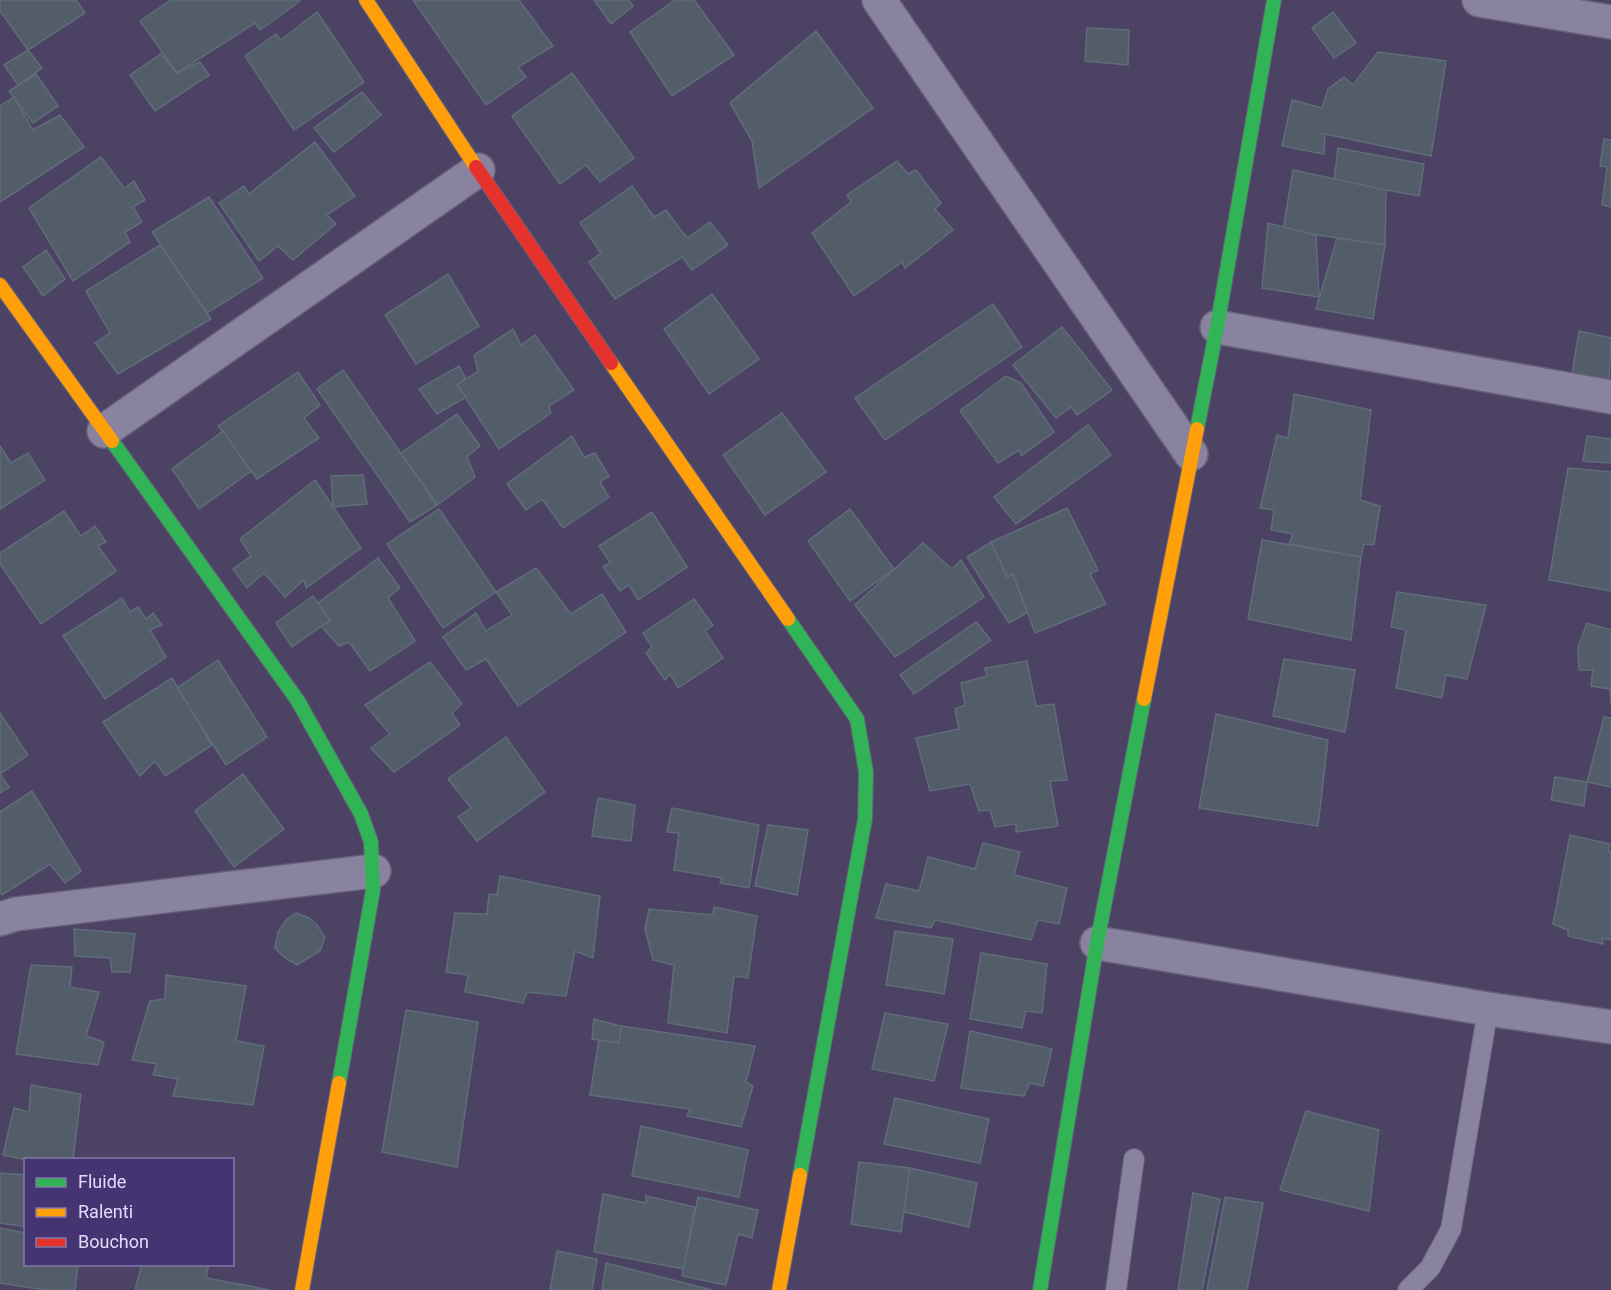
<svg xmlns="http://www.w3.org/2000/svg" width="1611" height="1290" viewBox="0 0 1611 1290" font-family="Roboto,sans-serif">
<rect width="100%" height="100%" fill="#4b4264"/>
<!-- building -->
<g fill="#535d6a" stroke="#5f6d79" stroke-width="1.5">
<path d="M0,0H76L85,13L28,50L0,11Z"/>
<path d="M171,0H299L300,1L260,30L255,23L177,73L140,21Z"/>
<path d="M413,0H519L553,46L518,67L526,77L486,105Z"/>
<path d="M594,0H629L633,6L611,24Z"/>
<path d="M675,0H694L734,55L672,96L630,32Z"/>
<path d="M317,12L364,82L294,130L245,56L276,34L281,40Z"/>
<path d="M1333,12L1356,43L1334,58L1312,28Z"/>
<path d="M1087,28L1129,30L1128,65L1085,61Z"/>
<path d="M816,31L873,108L759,188L752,141L730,103Z"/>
<path d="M28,50L42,68L18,85L4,65Z"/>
<path d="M1378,52L1446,61L1431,156L1325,134L1324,154L1282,146L1292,100L1322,108L1328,89L1344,77L1353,85Z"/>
<path d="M161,54L177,73L200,62L209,75L155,111L130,75Z"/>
<path d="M572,73L634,158L600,182L586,165L560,184L512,116Z"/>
<path d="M36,74L58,106L33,123L9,91Z"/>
<path d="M362,92L381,115L334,152L314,128Z"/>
<path d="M14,97L33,130L60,115L84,147L0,202V106Z"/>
<path d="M1604,139L1611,140V207L1602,205L1607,167L1600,166Z"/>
<path d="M315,142L355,196L327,215L336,224L293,260L278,246L259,261L219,203L244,186L249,194Z"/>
<path d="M1338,148L1424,164L1419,196L1334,181Z"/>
<path d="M101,157L124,188L134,181L145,200L133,207L142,222L125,232L130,242L73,281L29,208Z"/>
<path d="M897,161L908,174L916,170L941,203L935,209L953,230L905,268L902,262L854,296L812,233L851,202L847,195Z"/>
<path d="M1293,170L1386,190L1385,245L1283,230Z"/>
<path d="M632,186L654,217L666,210L687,238L710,222L728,245L692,270L682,257L615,299L589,262L601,253L580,223Z"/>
<path d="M209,197L263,278L207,313L152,232Z"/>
<path d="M1268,223L1316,235L1319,297L1262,288Z"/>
<path d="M1337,238L1385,245L1373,319L1316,309Z"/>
<path d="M160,245L211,319L118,374L95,343L110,333L86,291Z"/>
<path d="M46,250L65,279L43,296L23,267Z"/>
<path d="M448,274L479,326L416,364L385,315Z"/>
<path d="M712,294L759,359L709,394L664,329Z"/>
<path d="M993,304L1022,347L885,440L855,398Z"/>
<path d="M1062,327L1112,390L1077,415L1071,407L1056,418L1013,365Z"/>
<path d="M513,329L521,345L535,335L574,390L549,406L551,413L499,449L457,385L478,371L474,355Z"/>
<path d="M1579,331L1611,338L1609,381L1572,374Z"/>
<path d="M459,366L466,379L457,385L466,397L437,414L419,389Z"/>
<path d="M343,370L437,505L410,522L317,389Z"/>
<path d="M298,372L320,405L304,418L319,438L257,479L218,426Z"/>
<path d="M1006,376L1021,383L1054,432L1021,456L1019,450L998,463L960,411Z"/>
<path d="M1294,394L1371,410L1360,500L1380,506L1374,545L1364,544L1361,557L1289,544L1293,534L1271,530L1274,510L1260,508L1277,435L1288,438Z"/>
<path d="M782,413L826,472L765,515L723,455Z"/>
<path d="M457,414L480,446L467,457L475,477L437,505L401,453Z"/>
<path d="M1088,425L1111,455L1016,524L994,497Z"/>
<path d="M223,431L251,471L199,509L172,469Z"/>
<path d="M572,436L584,457L595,453L609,476L600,482L609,497L563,528L542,499L526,510L507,484Z"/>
<path d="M1587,436L1611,439V463L1583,461Z"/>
<path d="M0,446L11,463L28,453L45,480L0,509Z"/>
<path d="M1568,468L1611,472V591L1549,580Z"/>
<path d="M363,475L367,504L333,507L331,476Z"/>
<path d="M315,480L361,548L306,588L304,580L285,597L264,573L247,588L233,569L251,556L240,539Z"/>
<path d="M1067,508L1098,570L1090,574L1106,604L1035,633L1013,574L1007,577L991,542Z"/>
<path d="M439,509L496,592L443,628L387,544Z"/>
<path d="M850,509L894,569L850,601L808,541Z"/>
<path d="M64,511L81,536L95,526L106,542L98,546L116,571L41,624L0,564V553Z"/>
<path d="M652,512L687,567L638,600L629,585L620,591L603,567L610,562L599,546Z"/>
<path d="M1262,540L1361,557L1351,640L1248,619Z"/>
<path d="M991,542L1007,577L1013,574L1027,613L1009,623L967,557Z"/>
<path d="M923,543L952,569L961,560L984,597L895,657L855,605Z"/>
<path d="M378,558L400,588L388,598L415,641L370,671L349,642L339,646L321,626L330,620L318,603Z"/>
<path d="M536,568L571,614L602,594L626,632L518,706L486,659L466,670L443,637L476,613L486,631L512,615L496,592Z"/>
<path d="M1397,592L1486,605L1467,679L1446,675L1442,698L1396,688L1406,630L1391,627Z"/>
<path d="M313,596L330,620L292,647L276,623Z"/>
<path d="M122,598L130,612L138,607L146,619L153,613L162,625L150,630L166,657L105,699L63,636Z"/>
<path d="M694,599L713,625L705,631L723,658L678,688L670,674L665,680L646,653L652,647L643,633Z"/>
<path d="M976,622L991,640L914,694L900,675Z"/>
<path d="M1587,623L1611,630V705L1610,689L1591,686L1593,670H1579L1578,647Z"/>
<path d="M1284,659L1355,670L1345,732L1273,716Z"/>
<path d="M218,660L267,737L226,765L177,688Z"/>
<path d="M1027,661L1036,706L1054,704L1067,780L1050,781L1058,826L1016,832V824L995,827L990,810L979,811L970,784L930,791L916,738L959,729L955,709L965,705L961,683L987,676L985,668Z"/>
<path d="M430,662L462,704L452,713L460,725L394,772L371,748L390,734L365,705Z"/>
<path d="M172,678L212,745L165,776L155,761L140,776L103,722Z"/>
<path d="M0,713L28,755L0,774Z"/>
<path d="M1216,714L1328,740L1318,826L1199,808Z"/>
<path d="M1604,717L1611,718V787L1587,782Z"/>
<path d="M506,737L545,792L477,841L458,817L471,808L448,779Z"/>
<path d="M0,774L9,787L0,793Z"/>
<path d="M243,774L284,829L234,867L195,811Z"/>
<path d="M1555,777L1587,782L1584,806L1551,800Z"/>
<path d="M32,791L81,871L65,883L50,864L2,895L0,892V812Z"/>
<path d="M598,798L635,805L631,841L592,836Z"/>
<path d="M672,808L759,825L749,888L720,883L722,878L674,870L679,833L667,832Z"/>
<path d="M768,825L808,830L797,895L755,886Z"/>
<path d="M1570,835L1610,844L1608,851H1611V940L1602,938L1603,944L1568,936V930L1553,924Z"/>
<path d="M983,843L1020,852L1014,875L1067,888L1059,924L1038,920L1031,940L935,920L931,928L876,918L886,884L919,891L928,857L975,869Z"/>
<path d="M500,876L600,896L593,958L575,951L566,996L527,992L523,1003L465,992L468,975L446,972L455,913L487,914L489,894L497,895Z"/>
<path d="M714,907L757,916L748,978L734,976L727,1033L668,1023L674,965L653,960L645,929L649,909L713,915Z"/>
<path d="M296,913L309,918L317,925L325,937L320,951L297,965L285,958L275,948L278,932L287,919Z"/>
<path d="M74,929L135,934L130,972H112L110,958L75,956Z"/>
<path d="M895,931L953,939L944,994L886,985Z"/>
<path d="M981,953L1047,964L1042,1013L1026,1011L1022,1028L970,1019Z"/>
<path d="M31,965L72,967L70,987L99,992L86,1036L104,1042L98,1065L16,1054Z"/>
<path d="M166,975L246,986L236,1041L264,1046L253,1105L173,1096L178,1079L153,1075L157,1064L132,1060L150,1001L165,999Z"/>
<path d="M406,1010L478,1022L457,1167L382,1152Z"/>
<path d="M885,1013L948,1024L934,1081L872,1069Z"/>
<path d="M594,1019L621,1026L619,1043L592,1039Z"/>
<path d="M621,1026L755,1046L746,1082L753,1086L741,1127L687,1116L690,1109L590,1095L599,1040L619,1043Z"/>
<path d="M970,1031L1052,1049L1043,1086L1030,1083L1024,1096L961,1088Z"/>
<path d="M31,1085L81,1094L73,1160H26L3,1155L14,1108L29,1112Z"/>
<path d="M895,1098L989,1119L980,1163L884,1144Z"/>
<path d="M1306,1111L1379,1130L1369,1211L1280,1190Z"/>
<path d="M641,1126L748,1150L739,1197L632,1176Z"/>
<path d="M859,1162L910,1168L901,1232L851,1224Z"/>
<path d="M910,1168L977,1183L969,1227L904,1212Z"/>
<path d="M0,1173L26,1175V1227L0,1223Z"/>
<path d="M1193,1193L1220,1199L1202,1290H1178Z"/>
<path d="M603,1194L646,1203V1196L695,1207L684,1269L594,1252Z"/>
<path d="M698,1197L758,1210L752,1238L738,1234L726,1285L682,1276Z"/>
<path d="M1225,1197L1263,1203L1247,1290H1207Z"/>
<path d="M0,1228L26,1233V1264H78L75,1290H45L0,1283Z"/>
<path d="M557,1251L597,1259L592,1290H550Z"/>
<path d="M606,1263L712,1290H602Z"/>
<path d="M142,1264H209L206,1278L270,1290H135Z"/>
</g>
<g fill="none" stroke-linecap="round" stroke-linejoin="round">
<!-- lane casing -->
<g stroke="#645e79" stroke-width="22">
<g id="lane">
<path d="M1116,1290L1134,1159"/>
<path d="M1408,1290L1430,1268L1451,1229L1488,1009"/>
</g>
</g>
<!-- street casing -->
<g stroke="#645e79" stroke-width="36">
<g id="street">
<path d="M879,0L1191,454"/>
<path d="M1479,0L1611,22"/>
<path d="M1217,327L1611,397"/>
<path d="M104,431L478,170"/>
<path d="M0,919L16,914L374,871"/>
<path d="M1097,943L1488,1009L1611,1027"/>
</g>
</g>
<!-- fast casing -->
<g stroke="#645e79" stroke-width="16">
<g id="fast">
<path d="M1197,429L1217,327L1274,0"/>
<path d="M112,441L298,701L361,814L371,842L373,890L339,1083"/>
<path d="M788,619L857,719L866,772L865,819L800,1175"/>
<path d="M1040,1290L1097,943L1144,699"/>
</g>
</g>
<!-- slow casing -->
<g stroke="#645e79" stroke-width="16">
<g id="slow">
<path d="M366,0L476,167"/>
<path d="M0,285L112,441"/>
<path d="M611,363L788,619"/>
<path d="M1144,699L1197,429"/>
<path d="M302,1290L339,1083"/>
<path d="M779,1290L800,1175"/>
</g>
</g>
<!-- jam casing -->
<g stroke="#645e79" stroke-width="16">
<path id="jam" d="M476,167L611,363"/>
</g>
<!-- lane -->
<use href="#lane" stroke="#8a839f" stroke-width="20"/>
<!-- street -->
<use href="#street" stroke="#8a839f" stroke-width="33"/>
<!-- fast -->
<use href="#fast" stroke="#30b455" stroke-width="14"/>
<!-- slow -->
<use href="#slow" stroke="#ff9f0a" stroke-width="14"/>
<!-- jam -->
<use href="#jam" stroke="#e5322d" stroke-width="14"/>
</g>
<!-- legend -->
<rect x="24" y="1158" width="210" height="108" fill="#443472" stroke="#8277a8" stroke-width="1.5"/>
<rect x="36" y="1178" width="30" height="9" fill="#30b455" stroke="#8277a8" stroke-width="1.5"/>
<text x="78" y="1188" font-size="18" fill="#e0dbf9">Fluide</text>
<rect x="36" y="1208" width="30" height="9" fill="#ff9f0a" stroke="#8277a8" stroke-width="1.5"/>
<text x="78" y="1218" font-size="18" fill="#e0dbf9">Ralenti</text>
<rect x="36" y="1238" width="30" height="9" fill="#e5322d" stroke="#8277a8" stroke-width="1.5"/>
<text x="78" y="1248" font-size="18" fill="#e0dbf9">Bouchon</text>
</svg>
